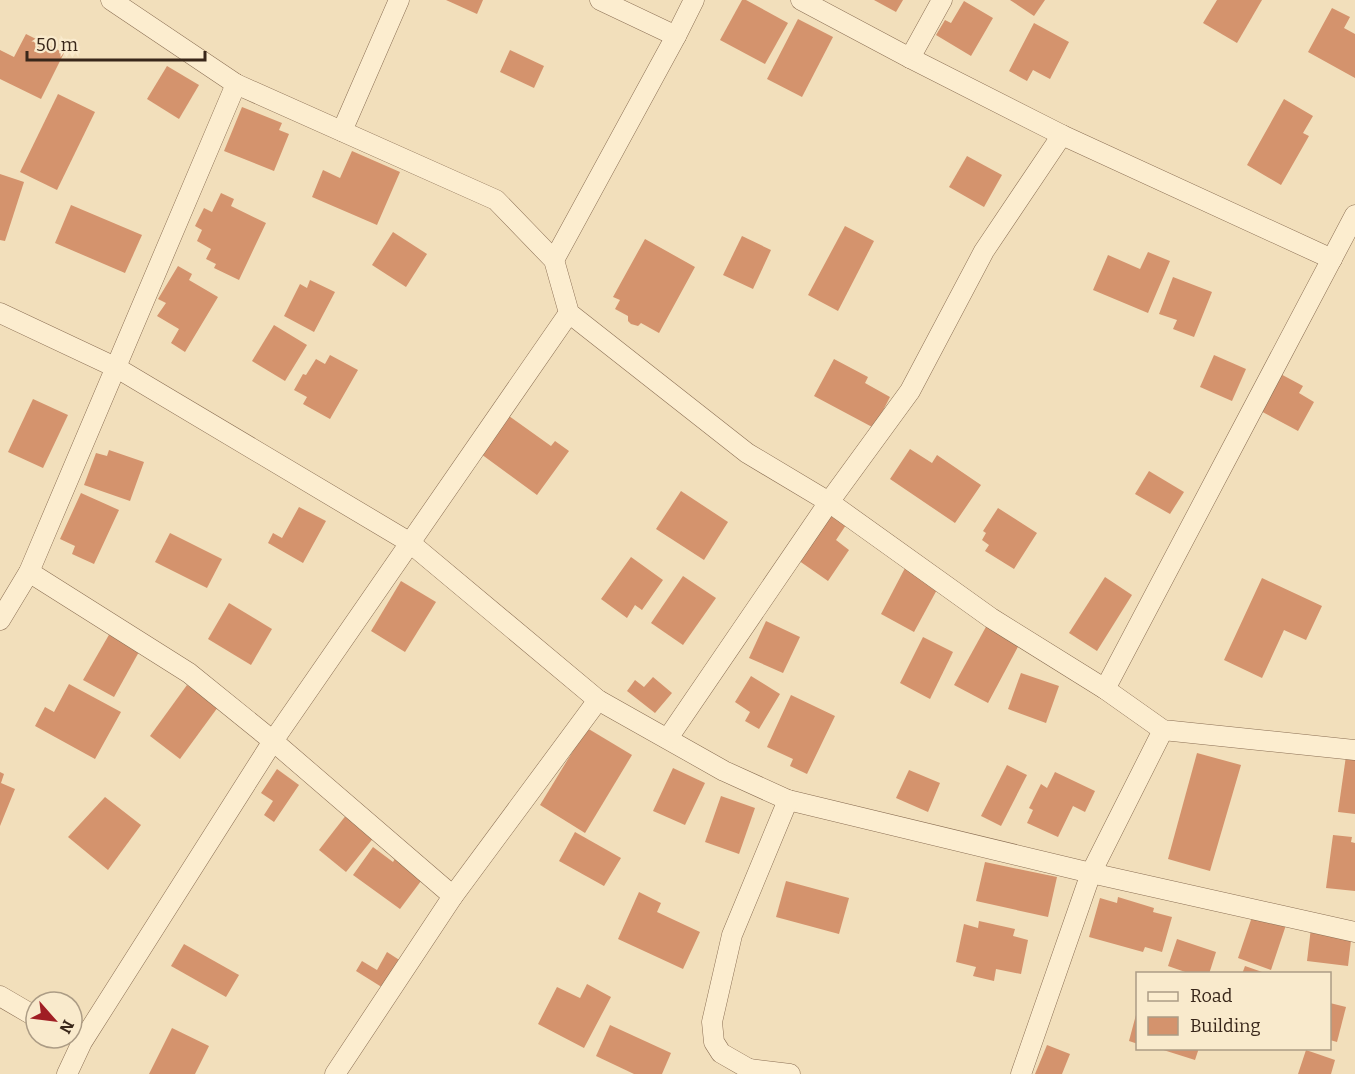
<svg xmlns="http://www.w3.org/2000/svg" width="1355" height="1074" viewBox="0 0 1355 1074" font-family="Bitter,serif">
<rect width="100%" height="100%" fill="#f2dfbb"/>
<!-- building -->
<g fill="#d4936d">
<path d="M446,0H483L477,14Z"/>
<path d="M742,0H746L788,23L765,64L720,40Z"/>
<path d="M874,0H903L896,12Z"/>
<path d="M1010,0H1045L1034,16Z"/>
<path d="M1217,0H1262L1237,43L1203,23Z"/>
<path d="M964,1L993,18L971,56L936,35L945,20L951,23Z"/>
<path d="M1332,8L1350,17L1344,28L1355,34V78L1308,52Z"/>
<path d="M798,19L833,37L802,97L767,79Z"/>
<path d="M1034,23L1069,42L1050,79L1033,70L1027,81L1009,71Z"/>
<path d="M26,34L64,53L41,99L0,79V50L14,57Z"/>
<path d="M510,50L544,66L534,88L500,72Z"/>
<path d="M167,66L199,85L179,119L147,99Z"/>
<path d="M58,94L95,112L57,190L20,172Z"/>
<path d="M1284,99L1313,116L1303,133L1309,136L1281,185L1247,165Z"/>
<path d="M242,107L282,123L279,130L289,134L274,171L224,151Z"/>
<path d="M352,151L400,172L377,225L312,197L323,170L340,178Z"/>
<path d="M967,156L1002,175L984,207L949,187Z"/>
<path d="M0,174L24,182L5,241L0,240Z"/>
<path d="M221,193L234,199L231,206L266,223L239,280L214,268L216,264L206,259L211,249L197,241L202,230L195,226L204,208L212,212Z"/>
<path d="M71,205L142,235L125,273L55,243Z"/>
<path d="M845,226L874,241L838,311L808,295Z"/>
<path d="M393,232L427,254L406,287L372,265Z"/>
<path d="M742,236L771,250L753,289L723,275Z"/>
<path d="M645,239L695,267L659,333L641,323L638,326L631,324L628,321V316L615,309L620,300L613,297Z"/>
<path d="M1148,252L1170,261L1148,313L1093,290L1108,255L1140,269Z"/>
<path d="M178,266L192,274L189,280L218,297L185,352L171,343L179,329L157,316L166,303L158,299Z"/>
<path d="M1173,277L1212,292L1194,337L1173,329L1177,320L1159,314Z"/>
<path d="M310,280L335,292L314,332L284,316L300,284L307,288Z"/>
<path d="M274,325L307,345L285,381L252,361Z"/>
<path d="M330,355L358,370L330,419L303,404L307,397L294,390L303,374L306,375L316,359L325,364Z"/>
<path d="M1214,355L1246,369L1232,401L1200,387Z"/>
<path d="M834,359L868,377L865,383L890,397L874,428L814,396Z"/>
<path d="M1275,371L1303,386L1299,393L1314,402L1298,431L1255,408Z"/>
<path d="M33,399L68,415L43,468L8,452Z"/>
<path d="M509,416L551,446L555,441L569,451L537,495L481,454Z"/>
<path d="M910,449L932,463L937,455L981,485L955,523L890,479Z"/>
<path d="M109,450L144,462L130,501L84,485L96,453L107,456Z"/>
<path d="M1149,471L1184,492L1170,514L1135,494Z"/>
<path d="M681,491L728,522L704,560L656,529Z"/>
<path d="M81,493L119,510L94,564L72,554L75,546L60,539Z"/>
<path d="M299,507L326,521L303,563L268,543L273,533L282,538Z"/>
<path d="M998,508L1037,533L1014,569L985,551L989,545L982,540L986,533L983,531Z"/>
<path d="M827,512L846,525L836,540L849,550L828,581L795,558Z"/>
<path d="M170,533L222,559L207,588L155,562Z"/>
<path d="M631,557L663,580L642,610L635,605L627,618L601,599Z"/>
<path d="M905,568L939,586L914,632L881,614Z"/>
<path d="M683,576L716,598L683,645L651,623Z"/>
<path d="M1105,577L1132,595L1097,651L1069,633Z"/>
<path d="M1262,578L1322,606L1306,640L1284,630L1262,678L1224,660Z"/>
<path d="M401,581L436,602L405,652L371,631Z"/>
<path d="M229,603L272,629L251,665L208,639Z"/>
<path d="M766,621L800,637L783,673L749,658Z"/>
<path d="M987,625L1020,643L988,703L954,685Z"/>
<path d="M110,633L140,650L114,697L83,680Z"/>
<path d="M923,637L953,652L930,699L900,683Z"/>
<path d="M1021,673L1059,686L1046,723L1008,709Z"/>
<path d="M751,676L780,694L759,729L745,721L750,712L735,702Z"/>
<path d="M653,677L672,693L655,713L627,691L635,680L644,687Z"/>
<path d="M69,684L121,712L95,759L35,726L45,707L54,712Z"/>
<path d="M187,685L218,707L180,759L150,736Z"/>
<path d="M791,695L835,716L807,774L790,766L793,759L767,747Z"/>
<path d="M587,728L632,755L585,833L540,805Z"/>
<path d="M1197,753L1241,765L1210,871L1168,859Z"/>
<path d="M1346,756L1355,758V814L1338,812Z"/>
<path d="M1007,765L1027,775L1001,826L981,816Z"/>
<path d="M673,768L705,783L685,825L653,811Z"/>
<path d="M277,769L299,785L274,822L264,815L273,801L261,793Z"/>
<path d="M909,770L940,783L928,812L896,798Z"/>
<path d="M0,772L4,774L1,783L15,789L0,826Z"/>
<path d="M1055,772L1095,791L1085,812L1073,806L1058,837L1027,823L1033,810L1029,808L1041,784L1047,788Z"/>
<path d="M721,796L755,808L739,854L705,842Z"/>
<path d="M105,797L141,825L108,870L68,837Z"/>
<path d="M347,814L375,836L346,872L319,850Z"/>
<path d="M575,832L621,858L604,886L559,861Z"/>
<path d="M1333,835L1352,837L1351,842L1355,843V891L1326,888Z"/>
<path d="M373,847L393,862L396,857L424,877L400,909L353,875Z"/>
<path d="M985,862L1057,877L1048,917L976,901Z"/>
<path d="M786,881L849,898L839,934L776,917Z"/>
<path d="M639,892L661,903L657,912L700,932L683,969L618,939Z"/>
<path d="M1118,897L1154,908L1153,912L1172,917L1162,952L1145,947L1143,952L1089,937L1100,898L1117,903Z"/>
<path d="M1253,914L1286,925L1271,970L1238,958Z"/>
<path d="M979,921L1015,929L1013,936L1028,940L1021,974L996,969L994,981L973,976L976,967L956,962L964,924L978,928Z"/>
<path d="M1311,928L1352,932L1348,966L1307,961Z"/>
<path d="M1177,939L1216,952L1209,974H1191L1168,966Z"/>
<path d="M184,944L239,975L226,997L171,966Z"/>
<path d="M387,952L404,963L388,991L356,971L362,961L377,970Z"/>
<path d="M1245,966L1265,973V974H1242Z"/>
<path d="M587,984L611,997L584,1048L538,1024L557,987L580,998Z"/>
<path d="M1330,1003L1346,1007L1337,1042L1330,1040Z"/>
<path d="M1137,1011L1138,1012V1044L1129,1041Z"/>
<path d="M610,1025L671,1053L662,1074H634L596,1056Z"/>
<path d="M172,1028L209,1046L195,1074H149Z"/>
<path d="M1047,1045L1070,1054L1062,1074H1035Z"/>
<path d="M1157,1048H1199L1195,1060Z"/>
<path d="M1306,1050L1335,1060L1331,1074H1298Z"/>
</g>
<g fill="none" stroke-linecap="round" stroke-linejoin="round">
<!-- minor casing -->
<g stroke="#8b6f54" stroke-width="21">
<g id="minor">
<path d="M111,0L236,84L496,200L554,260L569,313L747,453L829,502L991,618L1105,689L1163,730L1355,750"/>
<path d="M600,0L676,36"/>
<path d="M801,0L910,58L1062,135L1332,259"/>
<path d="M910,58L942,0"/>
<path d="M342,131L399,0"/>
<path d="M554,260L676,36L694,0"/>
<path d="M0,313L117,368L409,542L598,700L724,771L788,800L1091,873L1355,932"/>
<path d="M29,572L189,673L273,741L453,896"/>
<path d="M0,620L29,572L236,84"/>
<path d="M1105,689L1355,215"/>
<path d="M668,738L829,502L910,391L984,251L1062,135"/>
<path d="M0,996L36,1017"/>
<path d="M749,1069L790,1074"/>
<path d="M67,1074L82,1042L273,741L569,313"/>
<path d="M335,1074L453,896L598,700"/>
<path d="M748,1074L749,1069L721,1053L714,1042L712,1022L732,935L788,800"/>
<path d="M1021,1074L1091,873L1163,730"/>
</g>
</g>
<!-- minor -->
<use href="#minor" stroke="#fcedcf" stroke-width="20"/>
</g>
<!-- legend -->
<rect x="1136" y="972" width="195" height="78" fill="#f9eacc" stroke="#ac9c85" stroke-width="1.5"/>
<rect x="1148" y="992" width="30" height="9" fill="#fcedcf" stroke="#ac9c85" stroke-width="1.5"/>
<text x="1190" y="1002" font-size="18" fill="#39271a">Road</text>
<rect x="1148" y="1017" width="30" height="18" fill="#d4936d" stroke="#ac9c85" stroke-width="1.5"/>
<text x="1190" y="1032" font-size="18" fill="#39271a">Building</text>
<!-- north arrow -->
<g transform="translate(54 1020) rotate(118)"><circle r="28" fill="#f9eacc" stroke="#ac9c85" stroke-width="1.5"/>
<path d="M0-4.5L10 22L0 15L-10 22Z" fill="#a01e24"/>
<text y="-9" font-size="16" font-weight="bold" text-anchor="middle" fill="#39271a">N</text>
</g>
<!-- scale -->
<path d="M27 51v9h178v-9" fill="none" stroke="#39271a" stroke-width="3"/>
<text x="36" y="51" font-size="18" fill="#39271a" stroke="#f9eacc" stroke-width="4.5" paint-order="stroke">50 m</text>
</svg>
